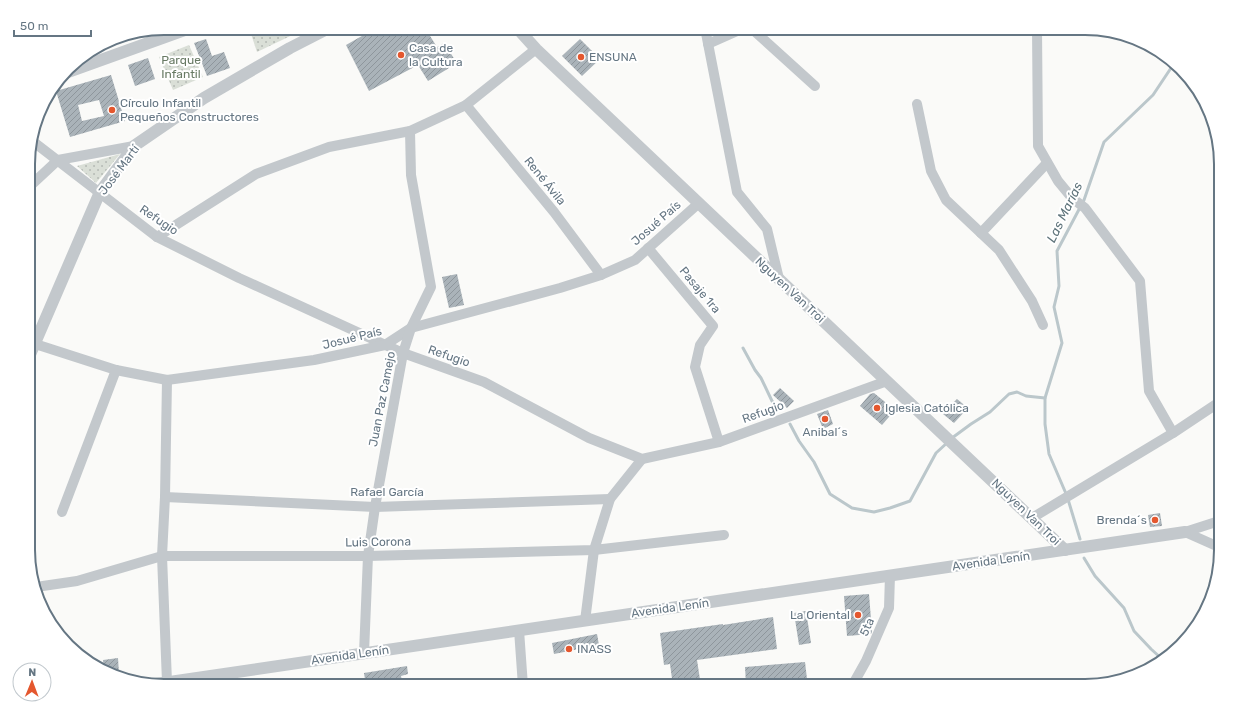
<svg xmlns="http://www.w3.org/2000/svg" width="1249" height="714" viewBox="0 0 1249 714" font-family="Rubik,sans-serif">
<defs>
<pattern id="grass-dots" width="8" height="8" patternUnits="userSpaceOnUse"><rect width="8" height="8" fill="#dadfd7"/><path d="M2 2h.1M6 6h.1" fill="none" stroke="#b4b9b4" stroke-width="1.8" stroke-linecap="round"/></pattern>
<pattern id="building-hatch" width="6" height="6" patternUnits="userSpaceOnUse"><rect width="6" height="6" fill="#aab3b9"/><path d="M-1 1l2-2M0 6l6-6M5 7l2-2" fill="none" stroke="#8e969c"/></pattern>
</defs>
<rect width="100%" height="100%" fill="#fafaf8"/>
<!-- grass -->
<g fill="url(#grass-dots)">
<path d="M249,28H307L257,52Z"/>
<path d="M189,45L203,77L173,90L159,57Z"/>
<path d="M120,154L96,183L77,166Z"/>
</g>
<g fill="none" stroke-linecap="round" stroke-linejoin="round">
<!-- stream -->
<g stroke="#bbc7cb" stroke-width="3">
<path d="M743,348L755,370L761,378L772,401L778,409"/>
<path d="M1045,398V424L1049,454L1067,496L1080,539"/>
<path d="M790,424L799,441L814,462L830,494L852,508L874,512L890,508L910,501L936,453L948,442"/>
<path d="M952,438L971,424L990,412L1009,394L1017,392L1026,396L1045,398L1062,343L1054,307L1059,286L1057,251L1084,200L1104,142L1153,95L1173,65"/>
<path d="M1084,558L1095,576L1124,608L1134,631L1151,649L1162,659"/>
</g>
</g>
<!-- building -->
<g fill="url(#building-hatch)" fill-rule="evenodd">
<path d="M376,28H425L437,47L444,43L457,63L428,81L418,65L369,91L346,45Z"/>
<path d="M206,39L212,56L224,52L230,68L207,76L194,43Z"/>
<path d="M580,39L600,59L582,76L562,56Z"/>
<path d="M148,58L155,79L135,86L128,65Z"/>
<path d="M111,75L125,121L70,137L56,91ZM99,100L104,116L82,121L78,105Z"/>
<path d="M457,274L464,305L449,308L442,277Z"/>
<path d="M780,388L794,401L787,408L773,395Z"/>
<path d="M874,393L895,410L882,425L860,406L870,394Z"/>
<path d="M957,399L968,408L954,423L943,414Z"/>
<path d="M828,410L833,424L823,429L817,414Z"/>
<path d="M1160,513L1162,526L1150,527L1148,515Z"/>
<path d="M869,594L872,632L871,634L847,636L844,596Z"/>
<path d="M806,611L811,643L799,645L794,613Z"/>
<path d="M773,617L777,649L697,660L701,686H673L670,664L664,665L660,633L723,624V625Z"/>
<path d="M597,634L599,645L554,654L552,643Z"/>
<path d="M118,658L119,674L104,670L103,660Z"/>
<path d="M805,662L807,679L746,684L745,667Z"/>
<path d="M407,666L408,674L401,676L403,686H366L364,673Z"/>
</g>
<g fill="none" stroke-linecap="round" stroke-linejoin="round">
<!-- minor -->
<g stroke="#c3c8cc" stroke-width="10">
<path d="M705,28L737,192L767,229L779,279"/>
<path d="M751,28L815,86"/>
<path d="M1037,28L1038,146L1058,181L1072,198L1085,208L1140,281L1149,391L1173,433"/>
<path d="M708,44L744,28"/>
<path d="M917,104L931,171L946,200L999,250L1032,301L1043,325"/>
<path d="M466,105L554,212L601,275"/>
<path d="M31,140L157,237L239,278L403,353L484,382L589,438L642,459L719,442L887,381"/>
<path d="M29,187L58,160L134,146"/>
<path d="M981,233L1047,163"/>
<path d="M157,237L256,174L329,147L410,131L466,105L536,49"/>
<path d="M648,248L713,326L700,345L695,367L719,442"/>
<path d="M29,342L116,370L167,380L314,360L385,345L411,328L560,288L601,275L635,260L699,203"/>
<path d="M165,497L375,507L610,499"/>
<path d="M62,512L116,370"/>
<path d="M1032,518L1173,433L1221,401"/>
<path d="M1185,532L1221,548"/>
<path d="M1185,532L1216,522L1221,518"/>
<path d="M36,587L77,581L162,556H368L594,550L724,535"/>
<path d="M585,621L594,550L610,499L642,459"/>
<path d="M519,630L523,686"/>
<path d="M364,653L368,556L375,507L403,353L411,328L431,287L411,175L410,131"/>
<path d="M167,682L162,556L165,497L167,380"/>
<path d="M852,686L866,661L889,608L890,575"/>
</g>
<!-- tertiary -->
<g stroke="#c3c8cc" stroke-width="12">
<path d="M517,28L536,49L1065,550"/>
<path d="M65,73L190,28"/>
<path d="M29,357L100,192L134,146L204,98L290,48L329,28"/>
<path d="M156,684L1185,532"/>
</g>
</g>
<!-- markers -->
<g fill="#e4572e" stroke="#fff" stroke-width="1.5">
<circle cx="401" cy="55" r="4"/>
<circle cx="581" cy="57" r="4"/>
<circle cx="112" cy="110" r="4"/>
<circle cx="877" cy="408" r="4"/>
<circle cx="825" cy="419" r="4"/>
<circle cx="1155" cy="520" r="4"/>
<circle cx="858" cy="615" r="4"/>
<circle cx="569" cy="649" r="4"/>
</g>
<g text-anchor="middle" stroke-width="4" stroke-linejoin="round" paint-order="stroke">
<!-- poi labels -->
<g font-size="12" fill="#657683" stroke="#fff" text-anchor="start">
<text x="409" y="52">Casa de<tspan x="409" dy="14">la Cultura</tspan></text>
<text x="589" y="61">ENSUNA</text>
<text x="120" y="107">Círculo Infantil<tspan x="120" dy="14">Pequeños Constructores</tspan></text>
<text x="885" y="412">Iglesia Católica</text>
<text x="825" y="436" text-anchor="middle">Anibal´s</text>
<text x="1147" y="524" text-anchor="end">Brenda´s</text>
<text x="850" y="619" text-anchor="end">La Oriental</text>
<text x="577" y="653">INASS</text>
</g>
<!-- park labels -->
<g font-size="12" fill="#687a64" stroke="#fff">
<text x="181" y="64">Parque<tspan x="181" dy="14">Infantil</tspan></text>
</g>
<!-- street labels -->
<g font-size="12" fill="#657683" stroke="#fff">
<text transform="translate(119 170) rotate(-53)" y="4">José Martí</text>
<text transform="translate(545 181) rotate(51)" y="4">René Ávila</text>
<text transform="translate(159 220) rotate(34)" y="4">Refugio</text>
<text transform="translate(656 223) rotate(-41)" y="4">Josué País</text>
<text transform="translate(700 290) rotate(50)" y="4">Pasaje 1ra</text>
<text transform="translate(790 290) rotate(43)" y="4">Nguyen Van Troi</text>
<text transform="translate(352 338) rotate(-14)" y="4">Josué País</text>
<text transform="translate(449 356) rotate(19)" y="4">Refugio</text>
<text transform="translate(382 399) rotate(-79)" y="4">Juan Paz Camejo</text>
<text transform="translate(763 412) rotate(-20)" y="4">Refugio</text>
<text x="387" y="496">Rafael García</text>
<text transform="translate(1026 512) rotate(44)" y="4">Nguyen Van Troi</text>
<text transform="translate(378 542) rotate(-1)" y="4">Luis Corona</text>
<text transform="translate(991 561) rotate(-8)" y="4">Avenida Lenín</text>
<text transform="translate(670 608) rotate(-8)" y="4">Avenida Lenín</text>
<text transform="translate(867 627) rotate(-66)" y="4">5ta</text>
<text transform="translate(350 655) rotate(-8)" y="4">Avenida Lenín</text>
</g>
<!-- water labels -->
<g font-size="13" font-style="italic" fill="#60757c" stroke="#fff">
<text transform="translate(1064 212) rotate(-64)" y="5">Las Marías</text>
</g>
</g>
<!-- crop -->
<path d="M0 0H1249V714H0ZM164 35H1085A129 129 0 0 1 1214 164V550A129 129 0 0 1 1085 679H164A129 129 0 0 1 35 550V164A129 129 0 0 1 164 35Z" fill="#fff" fill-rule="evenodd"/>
<path fill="none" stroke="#657683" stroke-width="2" d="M164 35H1085A129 129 0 0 1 1214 164V550A129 129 0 0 1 1085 679H164A129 129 0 0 1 35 550V164A129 129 0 0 1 164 35Z"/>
<!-- north arrow -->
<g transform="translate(32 682) rotate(1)"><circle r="19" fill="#ffffff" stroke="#c1c8cd"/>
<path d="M0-3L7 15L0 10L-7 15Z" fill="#e4572e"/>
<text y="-6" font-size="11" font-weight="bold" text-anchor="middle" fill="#657683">N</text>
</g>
<!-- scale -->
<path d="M14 30v6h77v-6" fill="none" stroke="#657683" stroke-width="2"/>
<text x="20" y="30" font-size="12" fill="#657683" stroke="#ffffff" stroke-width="3" paint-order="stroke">50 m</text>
</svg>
